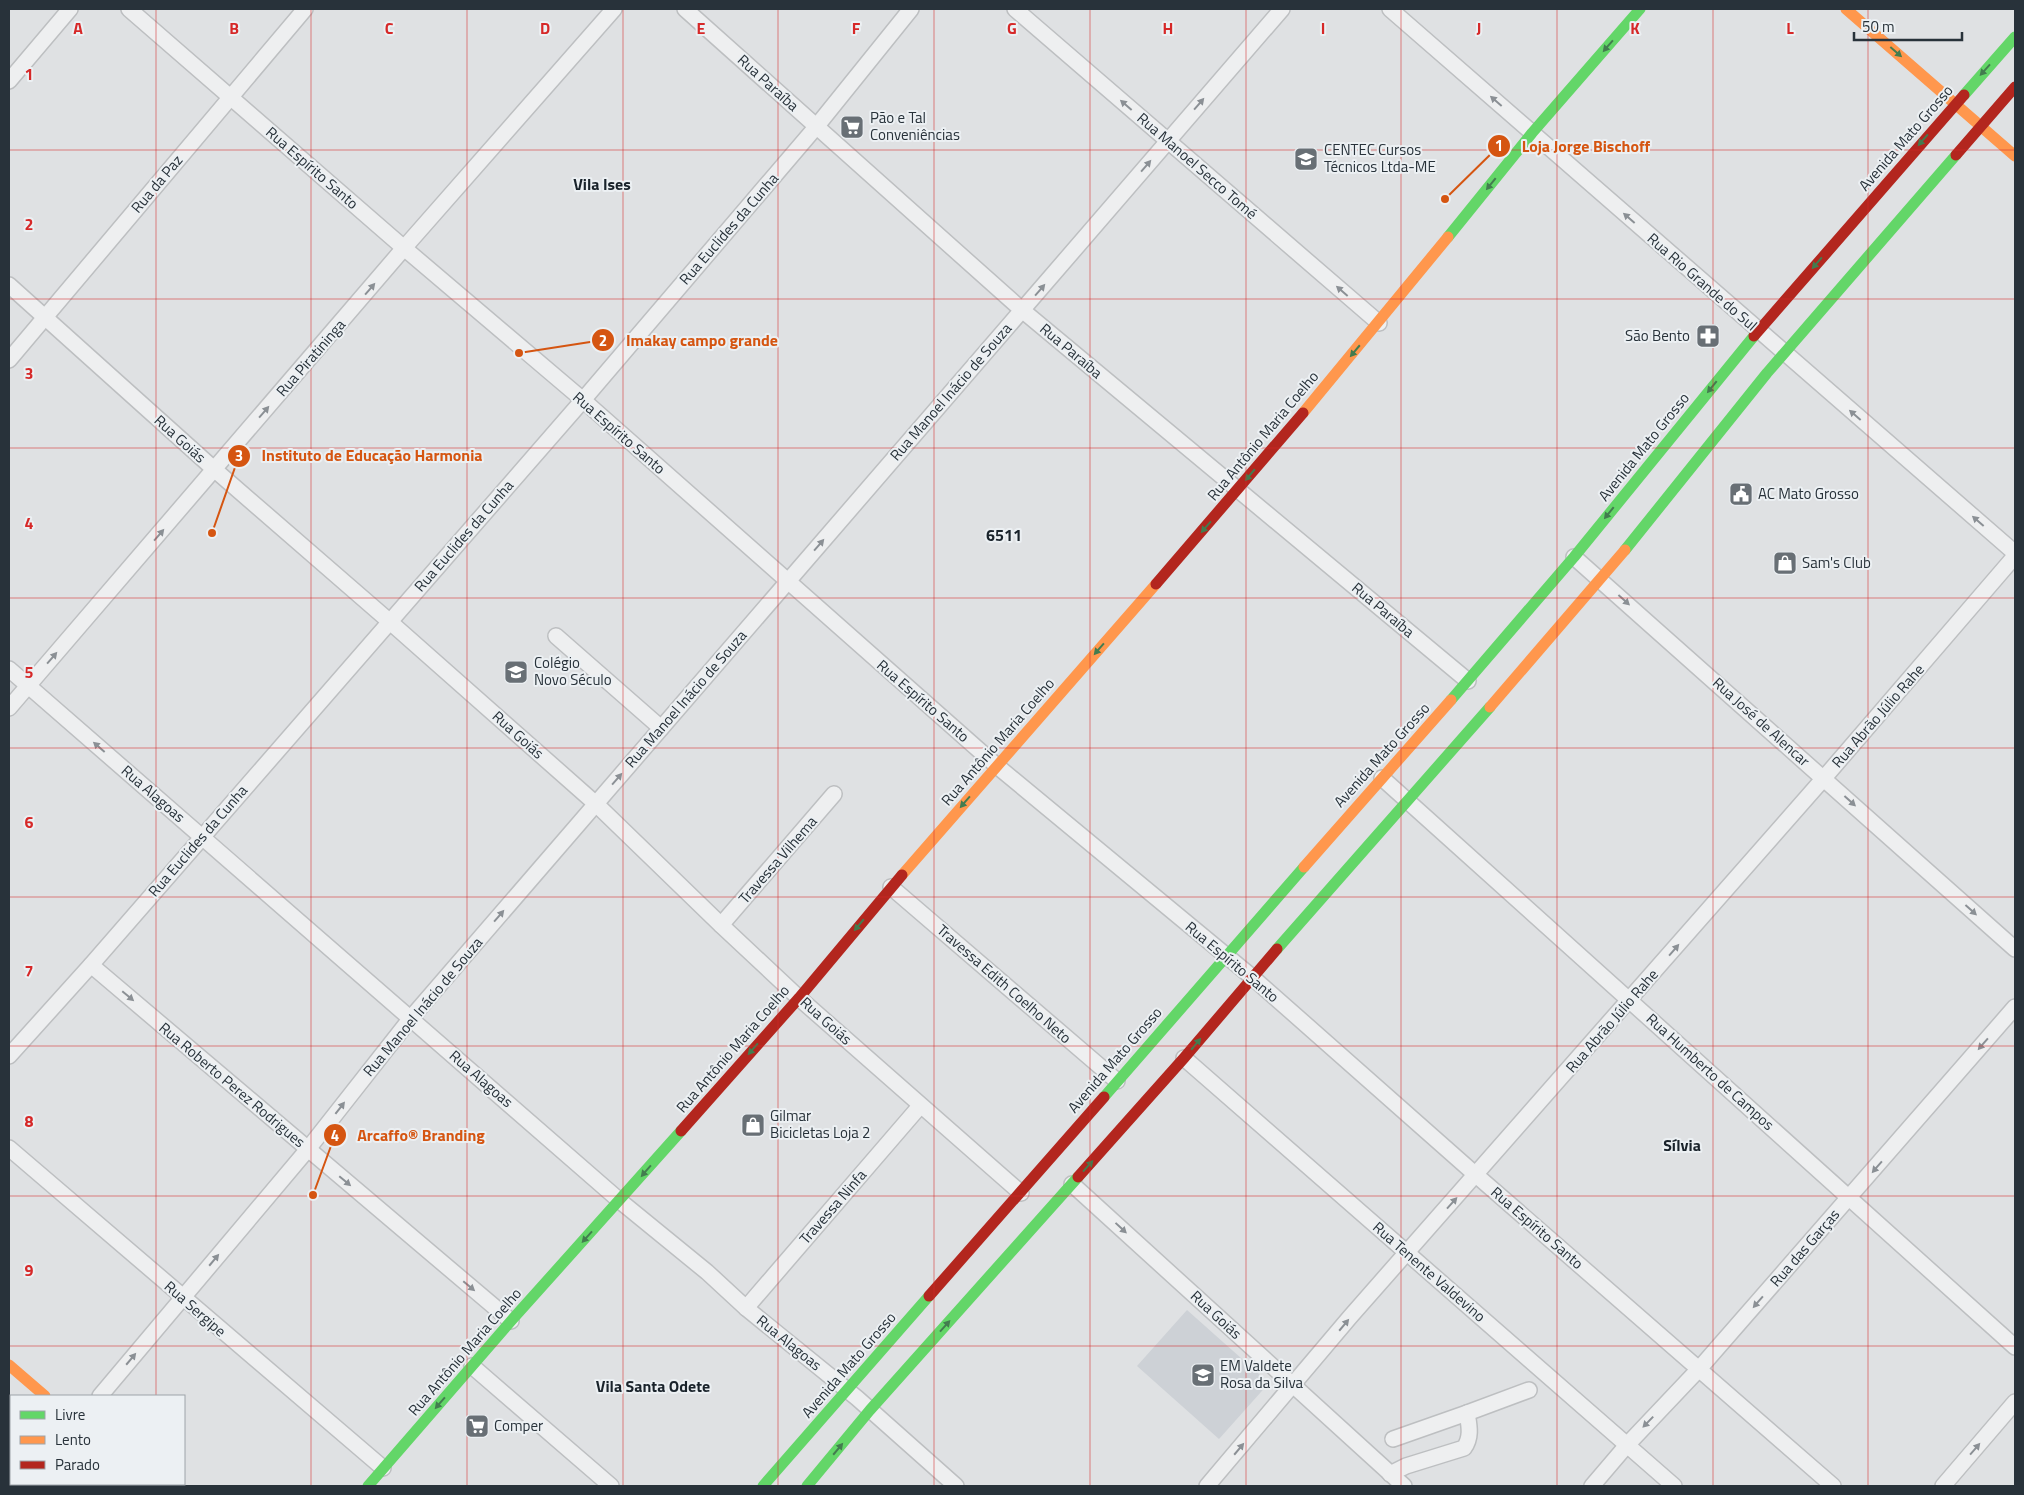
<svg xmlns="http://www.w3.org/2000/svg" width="2024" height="1495" viewBox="0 0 2024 1495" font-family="'Titillium Web',sans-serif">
<rect width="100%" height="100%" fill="#dfe1e3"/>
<!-- built -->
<path fill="#cdd1d6" d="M1187,1310L1269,1383L1219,1439L1137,1366Z"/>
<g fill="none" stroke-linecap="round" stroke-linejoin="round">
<!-- street casing -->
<g stroke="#bdbfc1" stroke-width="18">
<g id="street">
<path d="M129,9L404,248L583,400L997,766L1252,977L1476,1175L1833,1486"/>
<path d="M685,9L1022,310L1468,681"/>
<path d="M1015,9L1379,323"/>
<path d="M1390,9L2015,553"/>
<path d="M9,81L70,9"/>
<path d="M9,285L215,470L389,621L596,804L721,925L799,998L1021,1193"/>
<path d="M9,360L305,9"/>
<path d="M1574,557L2015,949"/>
<path d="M556,636L661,728"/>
<path d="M9,669L620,1201L707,1272L746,1308L857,1398L956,1486"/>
<path d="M9,708L404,248L614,9"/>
<path d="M1382,778L2015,1347"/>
<path d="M891,887L1117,1081"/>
<path d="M721,925L834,794"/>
<path d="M91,965L511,1321"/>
<path d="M9,1056L91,965L583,400L816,127L911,9"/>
<path d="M1184,1058L1674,1486"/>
<path d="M9,1148L383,1468"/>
<path d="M1072,1184L1404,1486"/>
<path d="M746,1308L920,1106"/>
<path d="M472,1366L611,1486"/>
<path d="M100,1396L308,1149L411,1018L1282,9"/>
<path d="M1467,1413L1529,1390"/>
<path d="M1390,1474L1406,1466L1464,1448C1472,1437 1469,1425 1467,1413L1393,1439"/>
<path d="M25,1486L27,1484"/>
<path d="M1207,1486L1350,1317L1824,778L2015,556"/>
<path d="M1592,1486L1627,1445L1699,1369L2015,1007"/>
<path d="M1943,1486L2015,1402"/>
</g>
</g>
<!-- street -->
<use href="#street" stroke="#eeeff0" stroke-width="15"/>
<!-- fast -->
<g stroke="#63d668" stroke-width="11">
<path d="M1964,95L2015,37"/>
<path d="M1448,237L1532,133L1640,9"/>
<path d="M1625,550L1767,373L1956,155"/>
<path d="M1451,700L1574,557L1754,336"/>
<path d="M1277,949L1490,707"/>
<path d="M1104,1097L1304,867"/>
<path d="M135,1484L138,1486"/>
<path d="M161,1484L164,1486"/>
<path d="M368,1486L511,1321L681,1131"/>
<path d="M763,1486L929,1296"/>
<path d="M807,1486L870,1410L1078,1177"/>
</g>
<!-- slow -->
<g stroke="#ff974d" stroke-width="11">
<path d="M1846,9L2015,156"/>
<path d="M1303,413L1448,237"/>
<path d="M1490,707L1625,550"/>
<path d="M1304,867L1451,700"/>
<path d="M902,875L1156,584"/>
<path d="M9,1365L45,1396"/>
</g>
<!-- jam -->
<g stroke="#b3261e" stroke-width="11">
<path d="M1956,155L2015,87"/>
<path d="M1754,336L1964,95"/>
<path d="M1156,584L1303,413"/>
<path d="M681,1131L799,998L902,875"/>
<path d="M1078,1177L1184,1058L1277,949"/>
<path d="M929,1296L1104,1097"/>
</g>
</g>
<!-- one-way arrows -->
<defs><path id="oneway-solid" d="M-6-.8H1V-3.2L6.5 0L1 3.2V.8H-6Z" transform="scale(1.25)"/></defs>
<g fill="#437c4f">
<use href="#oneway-solid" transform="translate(1608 46) rotate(131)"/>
<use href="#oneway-solid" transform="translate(1896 52) rotate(41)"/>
<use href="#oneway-solid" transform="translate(1985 70) rotate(132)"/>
<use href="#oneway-solid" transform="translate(1923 140) rotate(131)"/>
<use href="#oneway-solid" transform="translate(1491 184) rotate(129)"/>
<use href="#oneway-solid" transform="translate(1817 263) rotate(131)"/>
<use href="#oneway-solid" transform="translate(1355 351) rotate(130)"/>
<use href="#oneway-solid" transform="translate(1712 387) rotate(129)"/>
<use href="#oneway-solid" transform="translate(1250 475) rotate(130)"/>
<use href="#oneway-solid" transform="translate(1609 513) rotate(129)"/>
<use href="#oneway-solid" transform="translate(1206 527) rotate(131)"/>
<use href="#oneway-solid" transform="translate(1099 649) rotate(131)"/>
<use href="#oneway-solid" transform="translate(965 802) rotate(131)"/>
<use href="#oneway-solid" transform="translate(859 925) rotate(130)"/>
<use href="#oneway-solid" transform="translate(1196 1044) rotate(-50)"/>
<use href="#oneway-solid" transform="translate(753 1049) rotate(131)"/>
<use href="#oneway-solid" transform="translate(1088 1166) rotate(-48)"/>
<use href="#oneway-solid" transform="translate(646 1171) rotate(131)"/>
<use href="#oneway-solid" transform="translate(587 1237) rotate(132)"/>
<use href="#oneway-solid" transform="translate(945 1326) rotate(-48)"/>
<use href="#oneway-solid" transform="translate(440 1403) rotate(131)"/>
<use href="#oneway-solid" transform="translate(838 1449) rotate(-50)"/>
</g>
<g fill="#8b9095">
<use href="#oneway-solid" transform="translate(1496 101) rotate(-139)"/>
<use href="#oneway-solid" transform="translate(1199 104) rotate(-49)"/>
<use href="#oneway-solid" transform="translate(1126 105) rotate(-139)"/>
<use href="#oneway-solid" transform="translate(1146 166) rotate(-49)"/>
<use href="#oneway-solid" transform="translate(1629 218) rotate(-139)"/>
<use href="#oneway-solid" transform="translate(370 289) rotate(-49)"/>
<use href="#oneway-solid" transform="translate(1040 290) rotate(-49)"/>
<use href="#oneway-solid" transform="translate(1342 291) rotate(-139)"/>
<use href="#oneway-solid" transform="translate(264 412) rotate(-49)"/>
<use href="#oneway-solid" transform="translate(1855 415) rotate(-139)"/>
<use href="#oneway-solid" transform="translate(1978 521) rotate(-139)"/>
<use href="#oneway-solid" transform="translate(159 535) rotate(-49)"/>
<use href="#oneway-solid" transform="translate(819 545) rotate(-49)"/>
<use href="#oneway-solid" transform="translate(1624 600) rotate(42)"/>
<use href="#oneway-solid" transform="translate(52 658) rotate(-49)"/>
<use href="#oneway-solid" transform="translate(99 747) rotate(-139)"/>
<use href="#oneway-solid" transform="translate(617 779) rotate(-49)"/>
<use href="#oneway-solid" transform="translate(1850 801) rotate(42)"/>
<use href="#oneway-solid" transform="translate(1971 910) rotate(42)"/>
<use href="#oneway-solid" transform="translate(499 916) rotate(-49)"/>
<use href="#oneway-solid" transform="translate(1674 950) rotate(-49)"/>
<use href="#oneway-solid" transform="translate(128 996) rotate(40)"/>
<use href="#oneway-solid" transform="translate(1983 1044) rotate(131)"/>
<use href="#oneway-solid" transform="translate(340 1108) rotate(-52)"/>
<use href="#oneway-solid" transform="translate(1877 1167) rotate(131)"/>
<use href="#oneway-solid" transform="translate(345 1181) rotate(40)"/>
<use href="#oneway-solid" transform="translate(1452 1203) rotate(-48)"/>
<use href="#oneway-solid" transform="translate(1121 1228) rotate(43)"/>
<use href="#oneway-solid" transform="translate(214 1260) rotate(-50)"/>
<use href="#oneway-solid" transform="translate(469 1286) rotate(40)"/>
<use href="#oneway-solid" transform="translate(1758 1302) rotate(131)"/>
<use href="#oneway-solid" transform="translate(1344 1325) rotate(-50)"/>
<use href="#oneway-solid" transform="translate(131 1359) rotate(-50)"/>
<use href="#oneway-solid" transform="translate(1648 1422) rotate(134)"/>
<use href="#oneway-solid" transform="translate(1239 1449) rotate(-50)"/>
<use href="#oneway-solid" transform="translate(1975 1449) rotate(-49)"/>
</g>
<!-- grid -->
<path fill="none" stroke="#d62828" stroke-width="1" stroke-opacity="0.55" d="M156,9V1396M311,9V1486M467,9V1486M623,9V1486M778,9V1486M934,9V1486M1090,9V1486M1246,9V1486M1401,9V1486M1557,9V1486M1713,9V1486M1868,9V1486M9,150H2015M9,299H2015M9,448H2015M9,598H2015M9,748H2015M9,897H2015M9,1046H2015M9,1196H2015M9,1346H2015M156,1484V1486"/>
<!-- icons -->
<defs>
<g id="supermarket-square" transform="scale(1.25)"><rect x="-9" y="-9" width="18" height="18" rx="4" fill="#686f75" stroke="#ecf0f3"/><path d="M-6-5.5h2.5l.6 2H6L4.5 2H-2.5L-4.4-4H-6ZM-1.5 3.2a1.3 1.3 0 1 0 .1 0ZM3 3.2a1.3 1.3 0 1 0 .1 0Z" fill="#fff"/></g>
<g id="school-square" transform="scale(1.25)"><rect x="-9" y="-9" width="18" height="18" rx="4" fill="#686f75" stroke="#ecf0f3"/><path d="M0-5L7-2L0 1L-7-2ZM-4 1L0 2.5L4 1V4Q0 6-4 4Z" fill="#fff"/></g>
<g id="pharmacy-square" transform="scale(1.25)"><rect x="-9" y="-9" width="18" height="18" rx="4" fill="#686f75" stroke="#ecf0f3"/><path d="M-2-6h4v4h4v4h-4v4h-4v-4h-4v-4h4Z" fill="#fff"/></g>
<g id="civic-square" transform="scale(1.25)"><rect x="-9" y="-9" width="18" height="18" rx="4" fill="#686f75" stroke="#ecf0f3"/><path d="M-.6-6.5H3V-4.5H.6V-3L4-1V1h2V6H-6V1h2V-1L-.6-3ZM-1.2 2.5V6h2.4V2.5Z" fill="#fff"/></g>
<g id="shop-square" transform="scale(1.25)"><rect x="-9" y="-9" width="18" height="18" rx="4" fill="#686f75" stroke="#ecf0f3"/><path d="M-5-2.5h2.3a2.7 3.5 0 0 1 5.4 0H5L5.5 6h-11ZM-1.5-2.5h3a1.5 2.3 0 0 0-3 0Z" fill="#fff"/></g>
</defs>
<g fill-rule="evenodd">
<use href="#supermarket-square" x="852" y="127"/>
<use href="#school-square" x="1306" y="159"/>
<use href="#pharmacy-square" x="1708" y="336"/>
<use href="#civic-square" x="1741" y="494"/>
<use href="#shop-square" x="1785" y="563"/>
<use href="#school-square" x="516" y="672"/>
<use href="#shop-square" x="753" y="1125"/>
<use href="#school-square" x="1203" y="1375"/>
<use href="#supermarket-square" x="477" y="1426"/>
</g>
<g text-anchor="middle" stroke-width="4" stroke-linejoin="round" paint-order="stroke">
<!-- street labels -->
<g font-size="15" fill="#28323a" stroke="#ecf0f3">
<text transform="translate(768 83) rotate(42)" y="5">Rua Paraíba</text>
<text transform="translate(1906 138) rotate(-49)" y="5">Avenida Mato Grosso</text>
<text transform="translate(1197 166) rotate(41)" y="5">Rua Manoel Secco Tomé</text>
<text transform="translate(312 168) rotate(41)" y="5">Rua Espírito Santo</text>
<text transform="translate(157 184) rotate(-50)" y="5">Rua da Paz</text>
<text transform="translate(729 229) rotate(-49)" y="5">Rua Euclides da Cunha</text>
<text transform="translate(1702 282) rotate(41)" y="5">Rua Rio Grande do Sul</text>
<text transform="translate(1071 351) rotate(40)" y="5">Rua Paraíba</text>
<text transform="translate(311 358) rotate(-49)" y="5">Rua Piratininga</text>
<text transform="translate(951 392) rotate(-49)" y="5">Rua Manoel Inácio de Souza</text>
<text transform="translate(619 433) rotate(41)" y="5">Rua Espírito Santo</text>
<text transform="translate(1263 436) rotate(-50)" y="5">Rua Antônio Maria Coelho</text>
<text transform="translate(180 439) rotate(42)" y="5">Rua Goiás</text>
<text transform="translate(1644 447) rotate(-51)" y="5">Avenida Mato Grosso</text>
<text transform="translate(464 536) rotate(-49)" y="5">Rua Euclides da Cunha</text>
<text transform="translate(1383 610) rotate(40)" y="5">Rua Paraíba</text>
<text transform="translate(686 699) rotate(-49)" y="5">Rua Manoel Inácio de Souza</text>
<text transform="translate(923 701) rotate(41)" y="5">Rua Espírito Santo</text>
<text transform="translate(1878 716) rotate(-49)" y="5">Rua Abrão Júlio Rahe</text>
<text transform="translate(1761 722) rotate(42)" y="5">Rua José de Alencar</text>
<text transform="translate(518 735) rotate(42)" y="5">Rua Goiás</text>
<text transform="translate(998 742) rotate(-49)" y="5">Rua Antônio Maria Coelho</text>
<text transform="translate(1382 755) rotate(-48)" y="5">Avenida Mato Grosso</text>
<text transform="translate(153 794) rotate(41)" y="5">Rua Alagoas</text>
<text transform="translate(198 841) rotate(-49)" y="5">Rua Euclides da Cunha</text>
<text transform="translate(778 860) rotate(-49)" y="5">Travessa Vilhema</text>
<text transform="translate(1232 962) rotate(40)" y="5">Rua Espírito Santo</text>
<text transform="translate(1004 984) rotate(41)" y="5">Travessa Edith Coelho Neto</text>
<text transform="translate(423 1007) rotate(-50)" y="5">Rua Manoel Inácio de Souza</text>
<text transform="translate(826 1021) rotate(42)" y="5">Rua Goiás</text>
<text transform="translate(1612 1021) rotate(-49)" y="5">Rua Abrão Júlio Rahe</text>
<text transform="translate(733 1049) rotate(-49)" y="5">Rua Antônio Maria Coelho</text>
<text transform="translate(1115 1060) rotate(-49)" y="5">Avenida Mato Grosso</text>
<text transform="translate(1710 1072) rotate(42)" y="5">Rua Humberto de Campos</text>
<text transform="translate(481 1079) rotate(41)" y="5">Rua Alagoas</text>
<text transform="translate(232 1085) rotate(40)" y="5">Rua Roberto Perez Rodrigues</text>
<text transform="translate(833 1207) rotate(-49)" y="5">Travessa Ninfa</text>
<text transform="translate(1537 1228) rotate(41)" y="5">Rua Espírito Santo</text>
<text transform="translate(1805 1248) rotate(-49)" y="5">Rua das Garças</text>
<text transform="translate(1429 1272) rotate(41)" y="5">Rua Tenente Valdevino</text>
<text transform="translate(195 1309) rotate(41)" y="5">Rua Sergipe</text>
<text transform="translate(1216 1315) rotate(43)" y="5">Rua Goiás</text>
<text transform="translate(789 1343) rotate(39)" y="5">Rua Alagoas</text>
<text transform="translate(465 1352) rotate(-49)" y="5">Rua Antônio Maria Coelho</text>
<text transform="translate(849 1365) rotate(-49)" y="5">Avenida Mato Grosso</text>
</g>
<!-- poi labels -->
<g font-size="15" fill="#28323a" stroke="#ecf0f3" text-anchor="start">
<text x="870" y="123">Pão e Tal<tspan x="870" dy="17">Conveniências</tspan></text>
<text x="1324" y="155">CENTEC Cursos<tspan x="1324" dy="17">Técnicos Ltda-ME</tspan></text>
<text x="1690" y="341" text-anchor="end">São Bento</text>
<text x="1758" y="499">AC Mato Grosso</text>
<text x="1802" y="568">Sam's Club</text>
<text x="534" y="668">Colégio<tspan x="534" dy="17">Novo Século</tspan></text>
<text x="770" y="1121">Gilmar<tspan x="770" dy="17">Bicicletas Loja 2</tspan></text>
<text x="1220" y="1371">EM Valdete<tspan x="1220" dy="17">Rosa da Silva</tspan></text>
<text x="494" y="1431">Comper</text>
</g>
<!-- neighbourhood labels -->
<g font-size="16" font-weight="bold" fill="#1a232b" stroke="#ecf0f3">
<text x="602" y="190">Vila Ises</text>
<text x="1004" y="541">6511</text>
<text x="1682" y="1151">Sílvia</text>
<text x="653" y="1392">Vila Santa Odete</text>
</g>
</g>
<g font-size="16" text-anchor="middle" font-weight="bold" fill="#d62828" stroke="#ecf0f3" stroke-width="4" stroke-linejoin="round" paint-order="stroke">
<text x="78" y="34">A</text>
<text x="234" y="34">B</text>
<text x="389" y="34">C</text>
<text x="545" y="34">D</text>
<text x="701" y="34">E</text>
<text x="856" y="34">F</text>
<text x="1012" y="34">G</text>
<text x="1168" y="34">H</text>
<text x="1323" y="34">I</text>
<text x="1479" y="34">J</text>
<text x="1635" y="34">K</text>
<text x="1790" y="34">L</text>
<text x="29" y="80">1</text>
<text x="29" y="230">2</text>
<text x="29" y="379">3</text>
<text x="29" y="529">4</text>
<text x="29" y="678">5</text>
<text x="29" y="828">6</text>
<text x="29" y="977">7</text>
<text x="29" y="1127">8</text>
<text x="29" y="1276">9</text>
</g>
<!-- callouts -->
<path fill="none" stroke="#d55511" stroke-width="2" d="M1445 199L1499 146M519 353L603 340M212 533L239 456M313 1195L335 1135"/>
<g fill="#d55511" stroke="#ecf0f3" stroke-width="2">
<circle cx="1445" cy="199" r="5"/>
<circle cx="519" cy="353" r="5"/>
<circle cx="212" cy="533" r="5"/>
<circle cx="313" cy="1195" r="5"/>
<circle cx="1499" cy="146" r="12"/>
<circle cx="603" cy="340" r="12"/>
<circle cx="239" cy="456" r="12"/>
<circle cx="335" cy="1135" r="12"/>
</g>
<g font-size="15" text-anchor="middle" font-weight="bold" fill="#fff">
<text x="1499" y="151">1</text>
<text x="603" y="346">2</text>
<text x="239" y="461">3</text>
<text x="335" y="1141">4</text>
</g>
<g font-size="16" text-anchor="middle" font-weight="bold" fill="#d55511" stroke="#ecf0f3" stroke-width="4" stroke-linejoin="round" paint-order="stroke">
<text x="1586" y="152">Loja Jorge Bischoff</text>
<text x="702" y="346">Imakay campo grande</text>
<text x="372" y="461">Instituto de Educação Harmonia</text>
<text x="421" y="1141">Arcaffo® Branding</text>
</g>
<!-- border -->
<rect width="2024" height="1495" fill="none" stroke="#28323a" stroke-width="20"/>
<!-- legend -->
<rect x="10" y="1395" width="175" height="90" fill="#ecf0f3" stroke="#9ea4a9"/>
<rect x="20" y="1411" width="25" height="8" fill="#63d668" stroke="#9ea4a9"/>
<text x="55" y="1420" font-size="15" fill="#28323a">Livre</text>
<rect x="20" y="1436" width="25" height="8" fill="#ff974d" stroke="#9ea4a9"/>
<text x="55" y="1445" font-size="15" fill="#28323a">Lento</text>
<rect x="20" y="1461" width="25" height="8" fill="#b3261e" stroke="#9ea4a9"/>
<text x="55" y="1470" font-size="15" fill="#28323a">Parado</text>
<!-- scale -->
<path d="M1854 32v8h108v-8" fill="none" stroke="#28323a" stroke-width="2.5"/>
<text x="1862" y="32" font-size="15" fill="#28323a" stroke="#ecf0f3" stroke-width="4" paint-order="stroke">50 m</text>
</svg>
